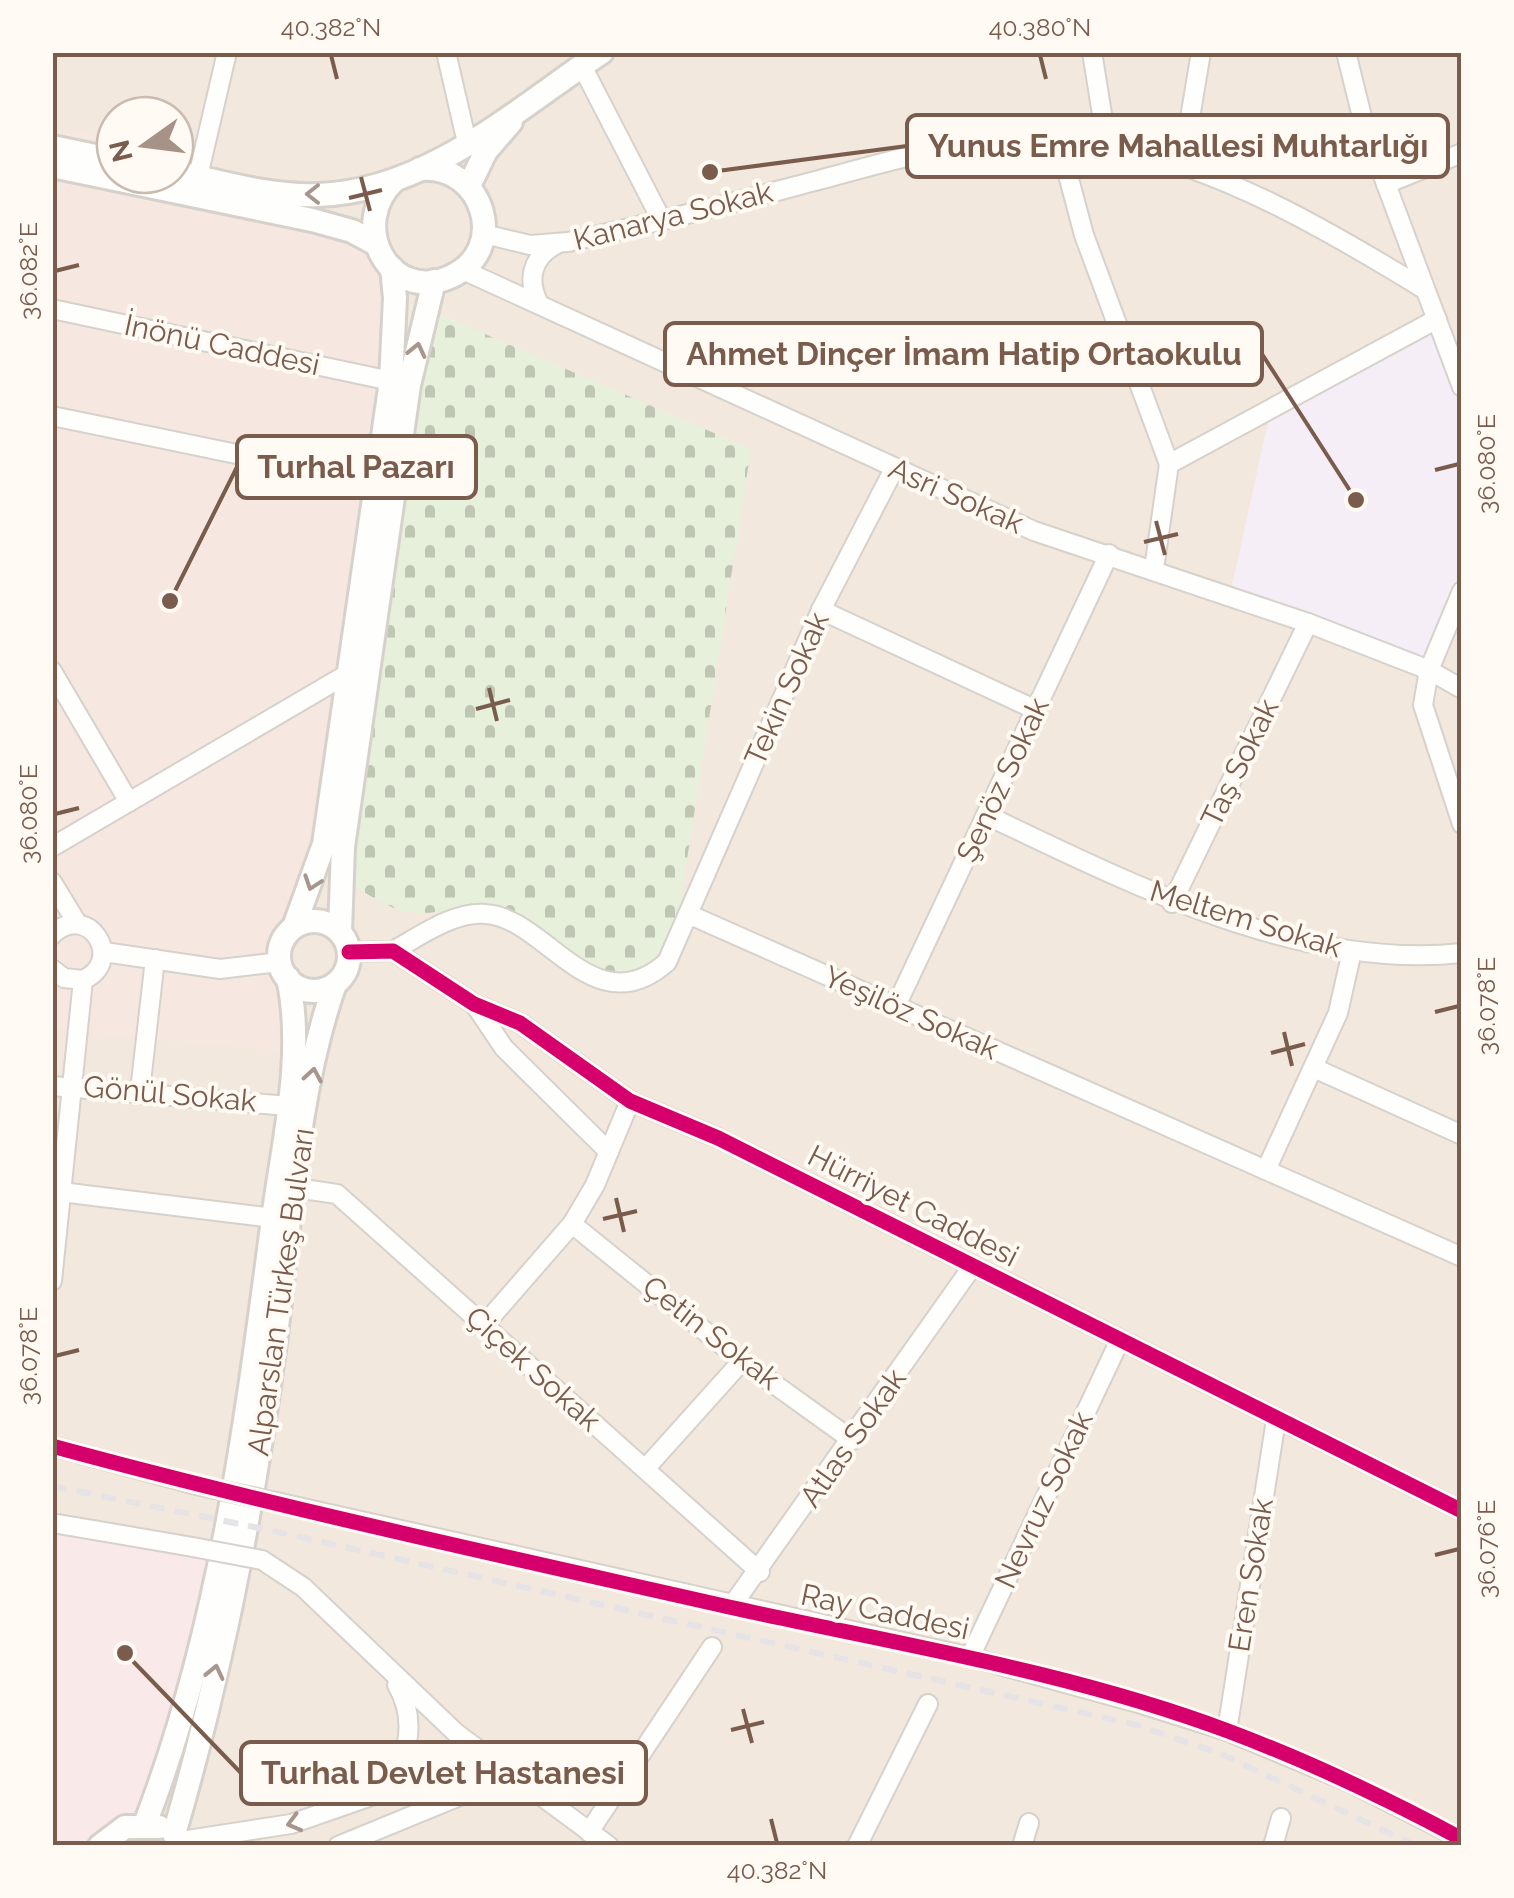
<svg xmlns="http://www.w3.org/2000/svg" width="1514" height="1898" viewBox="0 0 1514 1898" font-family="Raleway,sans-serif">
<defs>
<pattern id="cemetery-stones" width="16" height="16" patternUnits="userSpaceOnUse" patternTransform="scale(2.5)"><rect width="16" height="16" fill="#e7f0db"/><path d="M2 7V4a2 2 0 0 1 4 0v3zM10 15v-3a2 2 0 0 1 4 0v3z" fill="#c0c6b4"/></pattern>
</defs>
<rect width="100%" height="100%" fill="#f9f5f0"/>
<!-- residential -->
<path fill="#f2e8de" fill-rule="evenodd" d="M53,53H1461V1845H53ZM115,115H175V175H115Z"/>
<!-- commercial -->
<path fill="#f6e8e1" d="M52,127L115,140V175H175V152L202,157L193,194L337,226L393,273L324,844L279,952L293,1052L59,1030L53,1018Z"/>
<!-- education -->
<path fill="#f6eef6" d="M1437,319L1461,387L1462,591L1429,670L1230,595L1271,409Z"/>
<!-- medical -->
<path fill="#fae9e9" d="M52,1523L222,1552L145,1824L100,1845H53Z"/>
<!-- cemetery -->
<path fill="url(#cemetery-stones)" d="M427,309L751,449L679,911C640,1033 569,942 502,908C473,901 450,913 421,913C392,914 364,891 340,877Z"/>
<g fill="none" stroke-linecap="round" stroke-linejoin="round">
<!-- minor casing -->
<g stroke="#d7d1cb" stroke-width="22">
<g id="minor">
<path d="M446,52L467,143"/>
<path d="M1092,52L1107,145"/>
<path d="M1346,52L1364,125L1462,387"/>
<path d="M582,66L662,221"/>
<path d="M1059,141L1084,235L1169,464"/>
<path d="M1182,166L1201,52"/>
<path d="M1386,184L1462,153"/>
<path d="M195,189L227,52"/>
<path d="M484,234L530,245L568,242C645,225 721,206 796,186C897,160 1003,123 1109,145C1223,169 1326,229 1424,289"/>
<path d="M463,270L1034,531L1308,623L1429,670L1462,689"/>
<path d="M539,304C527,281 531,258 555,245"/>
<path d="M52,309L391,381"/>
<path d="M52,416L377,483"/>
<path d="M1154,569L1169,464L1437,319"/>
<path d="M1462,591L1429,670L1423,705L1462,824"/>
<path d="M821,610L1036,710"/>
<path d="M52,671L129,802"/>
<path d="M986,815C1127,882 1300,971 1462,953"/>
<path d="M52,847L349,673"/>
<path d="M52,882L77,923"/>
<path d="M1172,903L1308,623"/>
<path d="M688,914L1462,1257"/>
<path d="M52,935C87,900 127,960 83,980L64,978L52,969"/>
<path d="M393,951C420,936 454,911 486,914C546,918 594,1027 667,962L821,610L894,469"/>
<path d="M104,952L220,969L280,962"/>
<path d="M349,952L393,951L474,1004L520,1023L630,1101L718,1138L1462,1511"/>
<path d="M475,1005L504,1048L609,1152"/>
<path d="M896,1006L1109,554"/>
<path d="M1314,1068L1462,1135"/>
<path d="M52,1086L288,1106"/>
<path d="M140,1091L155,959"/>
<path d="M1266,1170L1338,1013L1352,951"/>
<path d="M296,1188L337,1194L760,1572"/>
<path d="M61,1192L273,1218"/>
<path d="M572,1224L742,1361L852,1440"/>
<path d="M52,1281L83,980"/>
<path d="M484,1325L572,1224L595,1185L630,1101"/>
<path d="M52,1446L196,1485"/>
<path d="M645,1469L742,1361"/>
<path d="M276,1502L970,1657L1138,1703L1227,1731L1349,1782L1462,1839"/>
<path d="M52,1523L187,1546"/>
<path d="M262,1560L303,1587L456,1733L609,1846"/>
<path d="M731,1607L972,1267"/>
<path d="M970,1657L1119,1342"/>
<path d="M1227,1731L1276,1420"/>
<path d="M379,1793C409,1764 418,1721 397,1685"/>
<path d="M589,1832L712,1647"/>
<path d="M181,1841L291,1824L486,1756"/>
<path d="M338,1846L511,1775"/>
<path d="M857,1846L928,1704"/>
<path d="M1022,1846L1029,1823"/>
<path d="M1273,1846L1281,1818"/>
</g>
</g>
<!-- tertiary casing -->
<g stroke="#d7d1cb" stroke-width="28">
<g id="tertiary">
<path d="M52,147L115,160"/>
<path d="M52,166L312,220L352,231L376,244"/>
<path d="M175,172C222,182 270,197 318,195C426,192 517,109 602,52"/>
<path d="M395,180C347,224 389,304 450,277C511,250 483,163 420,169"/>
<path d="M469,186L486,151L511,122"/>
<circle cx="314" cy="956" r="35"/>
<path d="M294,927L324,844L391,381L395,298L392,268"/>
<path d="M340,932L343,847L409,385L434,281"/>
<path d="M145,1824C220,1630 246,1424 273,1219C283,1142 305,1055 288,978"/>
<path d="M174,1834C221,1674 253,1508 275,1343C290,1228 296,1093 335,984"/>
<path d="M100,1846L125,1827H159"/>
</g>
</g>
<!-- minor -->
<use href="#minor" stroke="#fefefd" stroke-width="18"/>
<!-- tertiary -->
<use href="#tertiary" stroke="#fefefd" stroke-width="22"/>
<!-- rail -->
<path stroke="#e6e3e7" stroke-width="6" stroke-dasharray="15 10" stroke-linecap="butt" d="M52,1486L269,1530L1137,1725L1221,1754L1417,1846"/>
<!-- minor-bridge casing -->
<g stroke="#d7d1cb" stroke-width="22" stroke-linecap="butt">
<g id="minor-bridge">
<path d="M196,1485L276,1502"/>
<path d="M187,1546L262,1560"/>
</g>
</g>
<!-- minor-bridge -->
<use href="#minor-bridge" stroke="#fefefd" stroke-width="18"/>
<!-- cycleway casing -->
<g stroke="#fffaf3" stroke-width="21">
<g id="cycleway">
<path d="M349,952L393,951L474,1004L520,1023L630,1101L718,1138L1462,1511"/>
<path d="M52,1446C276,1507 503,1556 729,1607C896,1644 1068,1671 1228,1731C1308,1761 1386,1798 1462,1839"/>
</g>
</g>
<!-- cycleway -->
<use href="#cycleway" stroke="#d6006c" stroke-width="15"/>
</g>
<!-- one-way arrows -->
<defs><path id="oneway-chevron" d="M-2-3.5L2.5 0L-2 3.5" fill="none" stroke-width="1.6" stroke-linecap="round" stroke-linejoin="round" transform="scale(2.5)"/></defs>
<g stroke="#a8958b">
<use href="#oneway-chevron" transform="translate(313 194) rotate(180)"/>
<use href="#oneway-chevron" transform="translate(417 350) rotate(-77)"/>
<use href="#oneway-chevron" transform="translate(312 883) rotate(109)"/>
<use href="#oneway-chevron" transform="translate(313 1075) rotate(-80)"/>
<use href="#oneway-chevron" transform="translate(215 1672) rotate(-77)"/>
<use href="#oneway-chevron" transform="translate(294 1823) rotate(165)"/>
</g>
<!-- ticks -->
<path fill="none" stroke="#7a5c4d" stroke-width="4" d="M331,55L337,79M1040,55L1046,79M361,177L370,211M349,198L382,190M55,271L79,265M1435,470L1459,464M1156,521L1165,555M1144,542L1178,534M489,688L497,721M476,709L510,700M55,814L79,808M1435,1012L1459,1006M1284,1032L1292,1066M1271,1053L1305,1044M616,1198L624,1232M603,1219L637,1211M55,1356L79,1350M1435,1555L1459,1549M743,1709L752,1743M731,1730L764,1722M771,1819L777,1843"/>
<g text-anchor="middle" stroke-width="8" stroke-linejoin="round" paint-order="stroke">
<!-- street labels -->
<g font-size="30" fill="#7a5c4d" stroke="#fffaf3">
<text transform="translate(673 216) rotate(-14)" y="10">Kanarya Sokak</text>
<text transform="translate(222 345) rotate(12)" y="10">İnönü Caddesi</text>
<text transform="translate(956 496) rotate(24)" y="10">Asri Sokak</text>
<text transform="translate(787 689) rotate(-66)" y="10">Tekin Sokak</text>
<text transform="translate(1240 763) rotate(-64)" y="10">Taş Sokak</text>
<text transform="translate(1003 780) rotate(-65)" y="10">Şenöz Sokak</text>
<text transform="translate(1246 919) rotate(17)" y="10">Meltem Sokak</text>
<text transform="translate(911 1013) rotate(24)" y="10">Yeşilöz Sokak</text>
<text transform="translate(170 1094) rotate(5)" y="10">Gönül Sokak</text>
<text transform="translate(913 1206) rotate(27)" y="10">Hürriyet Caddesi</text>
<text transform="translate(281 1292) rotate(-82)" y="10">Alparslan Türkeş Bulvarı</text>
<text transform="translate(711 1333) rotate(38)" y="10">Çetin Sokak</text>
<text transform="translate(533 1369) rotate(42)" y="10">Çiçek Sokak</text>
<text transform="translate(853 1438) rotate(-55)" y="10">Atlas Sokak</text>
<text transform="translate(1044 1500) rotate(-65)" y="10">Nevruz Sokak</text>
<text transform="translate(1251 1575) rotate(-81)" y="10">Eren Sokak</text>
<text transform="translate(885 1612) rotate(12)" y="10">Ray Caddesi</text>
</g>
</g>
<!-- callouts -->
<path fill="none" stroke="#7a5c4d" stroke-width="4" d="M710 172L907 146M1356 500L1262 354M170 601L237 467M125 1653L241 1773"/>
<g fill="#7a5c4d" stroke="#fffaf3" stroke-width="4">
<circle cx="710" cy="172" r="10"/>
<circle cx="1356" cy="500" r="10"/>
<circle cx="170" cy="601" r="10"/>
<circle cx="125" cy="1653" r="10"/>
</g>
<g fill="#fffaf3" stroke="#7a5c4d" stroke-width="4">
<rect x="907" y="115" width="541" height="62" rx="10"/>
<rect x="665" y="323" width="597" height="62" rx="10"/>
<rect x="237" y="436" width="239" height="62" rx="10"/>
<rect x="241" y="1742" width="405" height="62" rx="10"/>
</g>
<g font-size="32" text-anchor="middle" font-weight="bold" fill="#7a5c4d">
<text x="1178" y="157">Yunus Emre Mahallesi Muhtarlığı</text>
<text x="964" y="365">Ahmet Dinçer İmam Hatip Ortaokulu</text>
<text x="356" y="478">Turhal Pazarı</text>
<text x="443" y="1784">Turhal Devlet Hastanesi</text>
</g>
<!-- border -->
<rect width="1514" height="1898" fill="none" stroke="#fffaf3" stroke-width="110"/>
<!-- north arrow -->
<g transform="translate(145 145) rotate(256)"><circle r="48" fill="#fffaf3" stroke="#cabbb1" stroke-width="2.5"/>
<path d="M0-8L18 38L0 25L-18 38Z" fill="#a69286"/>
<text y="-15" font-size="28" font-weight="bold" text-anchor="middle" fill="#7a5c4d">N</text>
</g>
<rect x="55" y="55" width="1404" height="1788" fill="none" stroke="#7a5c4d" stroke-width="4"/>
<g font-size="25" text-anchor="middle" fill="#7a5c4d">
<text x="331" y="36">40.382°N</text>
<text x="1040" y="36">40.380°N</text>
<text transform="translate(28 271) rotate(-90)" y="9">36.082°E</text>
<text transform="translate(1486 464) rotate(-90)" y="9">36.080°E</text>
<text transform="translate(28 814) rotate(-90)" y="9">36.080°E</text>
<text transform="translate(1486 1006) rotate(-90)" y="9">36.078°E</text>
<text transform="translate(28 1356) rotate(-90)" y="9">36.078°E</text>
<text transform="translate(1486 1549) rotate(-90)" y="9">36.076°E</text>
<text x="777" y="1879">40.382°N</text>
</g>
</svg>
